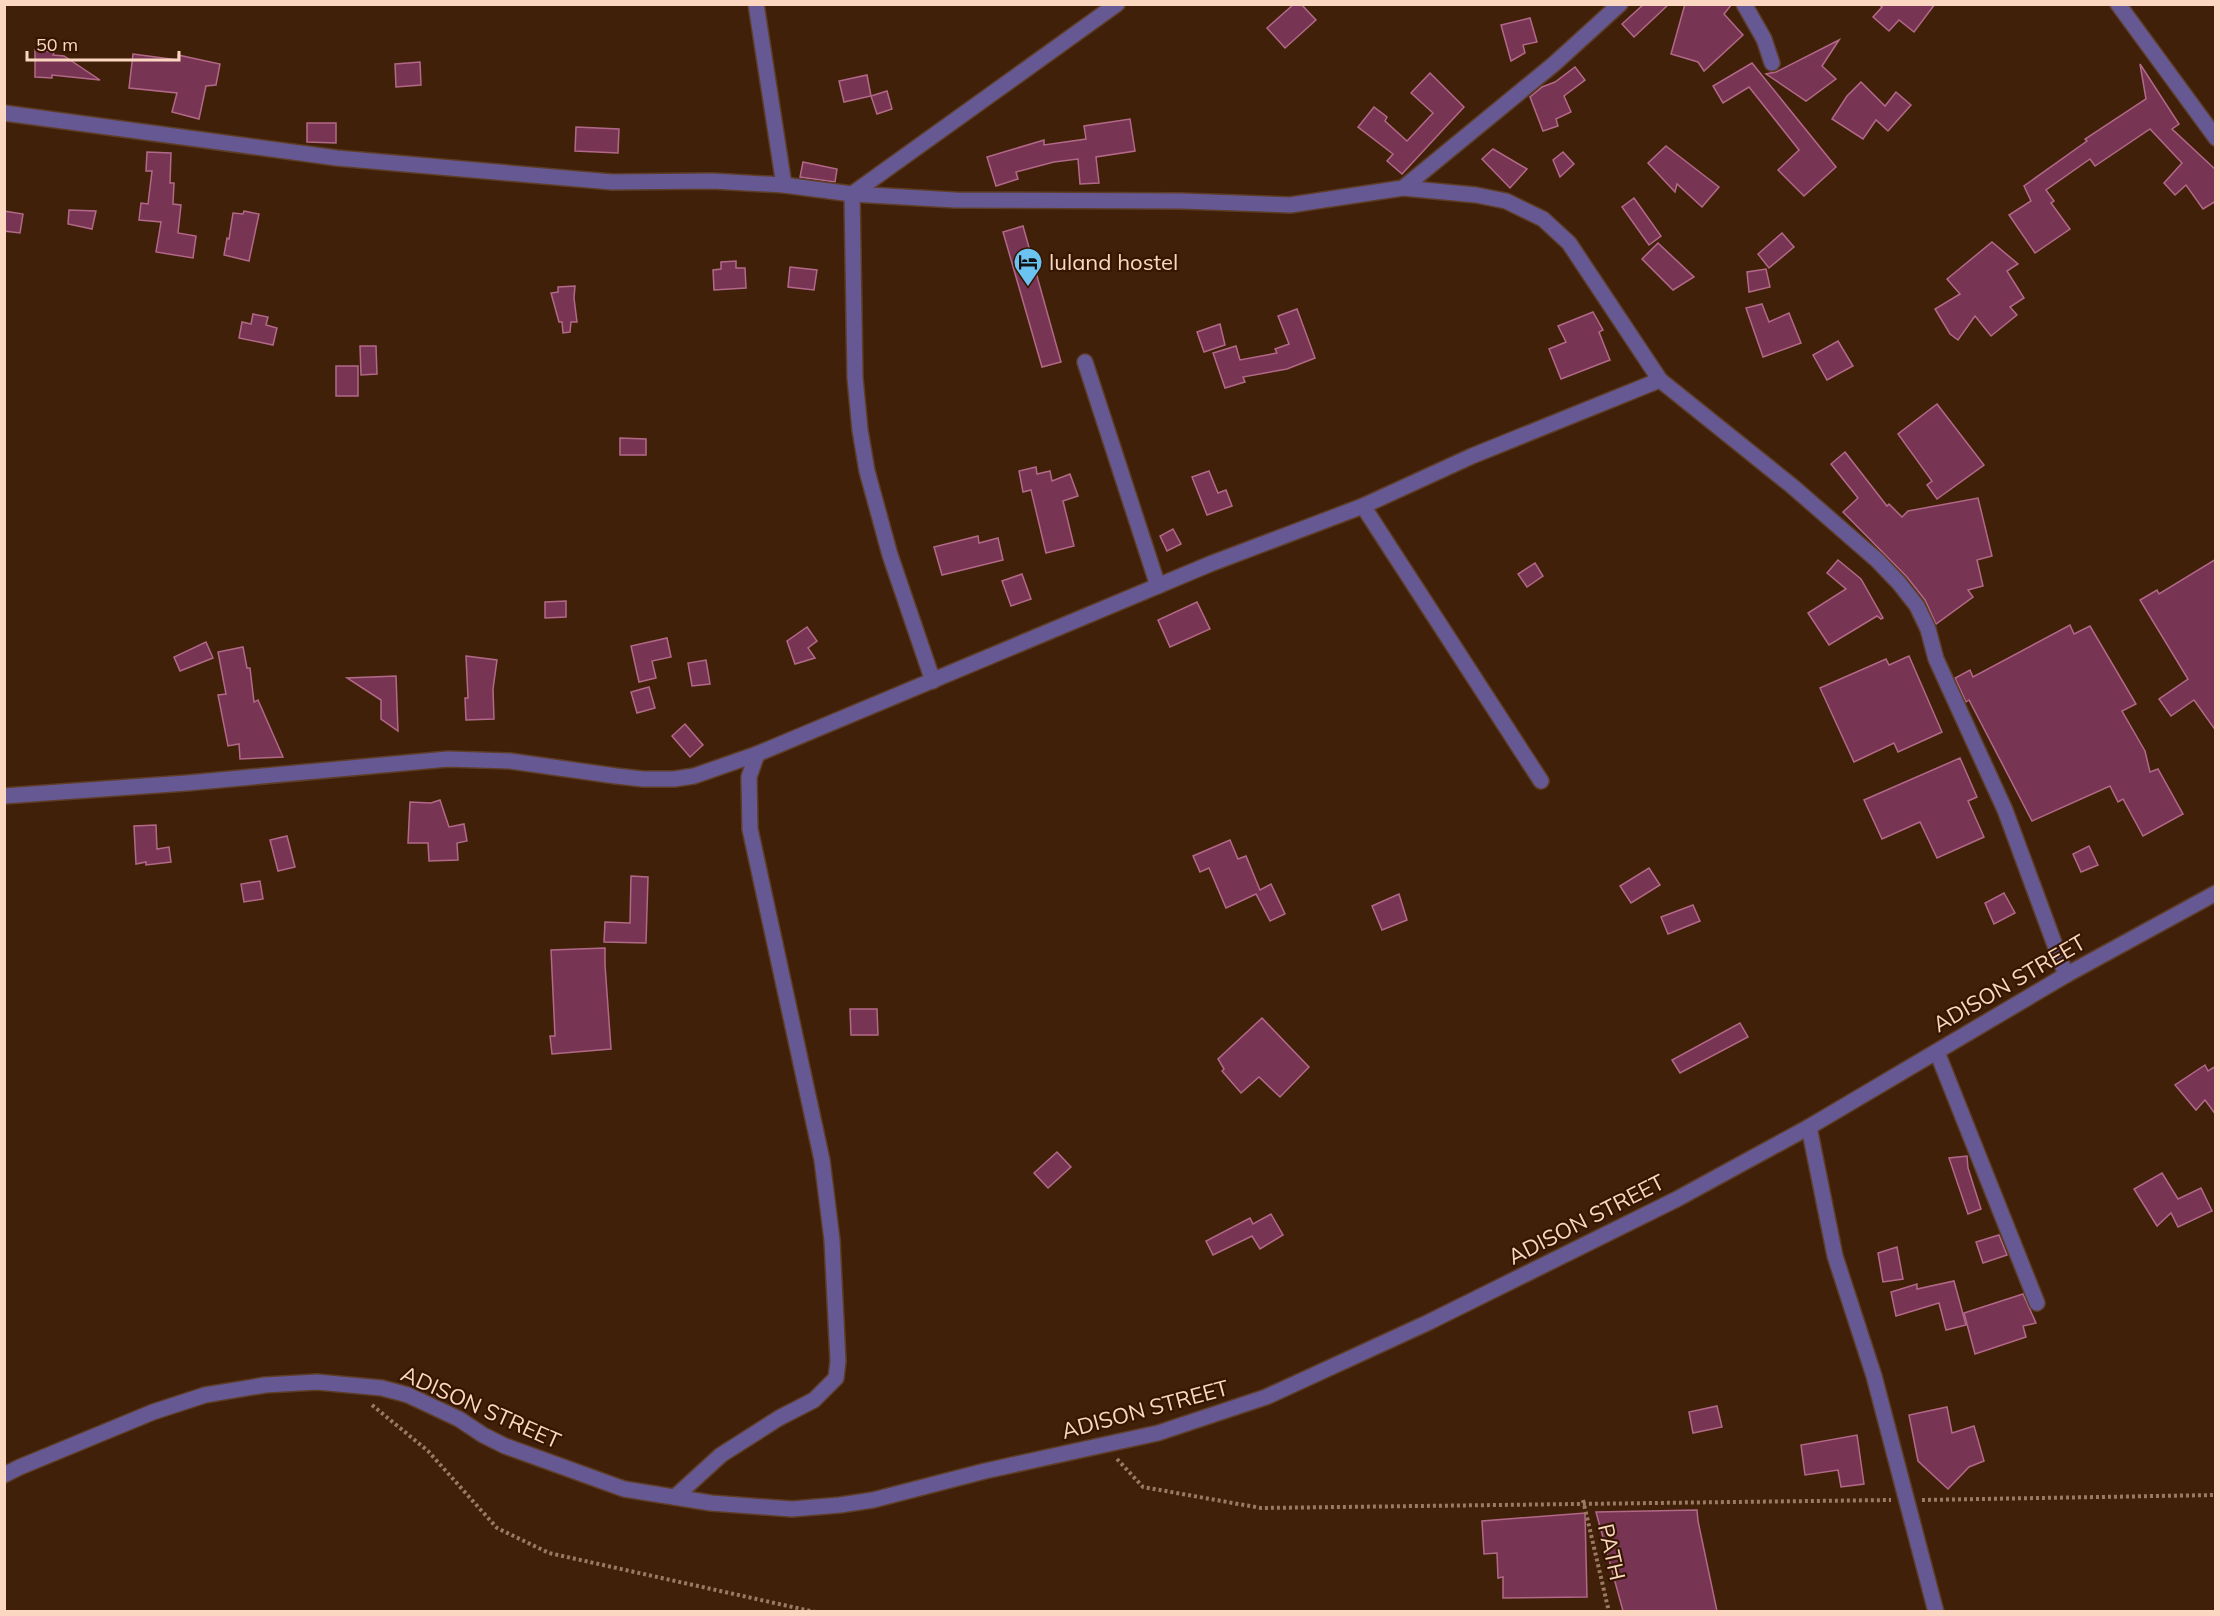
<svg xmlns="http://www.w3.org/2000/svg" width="2220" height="1616" viewBox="0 0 2220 1616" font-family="Mulish,sans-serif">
<rect width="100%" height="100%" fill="#402009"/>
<!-- building -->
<g fill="#783553" stroke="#b26988" stroke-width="1.5">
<path d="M1294,4H1301L1316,20L1285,48L1267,28Z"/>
<path d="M1644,4H1669L1634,37L1622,24Z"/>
<path d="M1685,4H1732L1724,14L1743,35L1704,71L1698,62L1671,54Z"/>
<path d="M1878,4H1935L1914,32L1899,20L1889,31L1873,17L1882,7Z"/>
<path d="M1530,18L1537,42L1523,45L1525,53L1511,61L1501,25Z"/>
<path d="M1839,40L1822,66L1836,79L1806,101L1766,74L1776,72Z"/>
<path d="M35,50L54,52L53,55L64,56L100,80L52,75V78L35,77Z"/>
<path d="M133,54L178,60V55L220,64L216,85L206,86L199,119L172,112L177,93L129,88Z"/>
<path d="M420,62L421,85L396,87L395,64Z"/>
<path d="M1752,63L1836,167L1804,196L1778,170L1799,150L1749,87L1723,103L1713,86Z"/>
<path d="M2140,64L2179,124L2172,129L2216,170V201L2203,209L2186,185L2175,195L2164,183L2182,163L2150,129L2095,166L2090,159L2046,190L2054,201L2051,203L2070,229L2035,253L2009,215L2031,201L2024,186L2087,141L2085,139L2146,99Z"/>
<path d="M1575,67L1585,80L1564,96L1571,112L1556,119L1558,126L1543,131L1530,97L1542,87L1555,82Z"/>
<path d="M1430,73L1464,107L1402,174L1387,161L1393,154L1358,127L1374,107L1387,117L1385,121L1407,141L1433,113L1411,93Z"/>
<path d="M867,75L871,96L844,102L839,81Z"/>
<path d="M1861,82L1885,106L1896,92L1911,105L1888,131L1876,120L1863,139L1832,119L1847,96Z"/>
<path d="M887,91L892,109L877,114L871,96Z"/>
<path d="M1130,119L1135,151L1096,157L1099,183L1080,184L1078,159L1054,162L1016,172L1018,179L996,186L987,157L1044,140V145L1086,139L1084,126Z"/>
<path d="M307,123H336V143L307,142Z"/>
<path d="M576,127L619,129L618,153L575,151Z"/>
<path d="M1666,146L1719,187L1702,207L1677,184L1675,192L1648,163Z"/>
<path d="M1493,149L1527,169L1510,188L1482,159Z"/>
<path d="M147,152L171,153L170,183H174L173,204L181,205L178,233L196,236L193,258L156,252L161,222L139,220L141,203L148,204L152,171H146Z"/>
<path d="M1563,152L1574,164L1560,177L1553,160Z"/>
<path d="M803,162L837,169L835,182L800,177Z"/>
<path d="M1634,198L1661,236L1649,245L1622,207Z"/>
<path d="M69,210L96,211L92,229L68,224Z"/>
<path d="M4,211L23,214L20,233L4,231Z"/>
<path d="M244,211L259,214L249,261L224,255L227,238L229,239L233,213L243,214Z"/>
<path d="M1023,226L1061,362L1042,367L1003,232Z"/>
<path d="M1782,233L1794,247L1769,268L1758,254Z"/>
<path d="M1992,242L2018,264L2007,271L2024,298L2010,307L2017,315L1991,336L1975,316L1958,340L1950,334L1935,309L1960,294L1947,279Z"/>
<path d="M1658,243L1694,277L1673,290L1642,259Z"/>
<path d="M736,261V268H745L746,288L714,290L713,270L721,269V262Z"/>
<path d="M790,267L817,270L814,290L788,287Z"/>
<path d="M1766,269L1770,287L1749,292L1747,272Z"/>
<path d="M575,286L574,298L577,322H571L570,332L563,333L562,322H559L551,293L558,292V287Z"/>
<path d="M1762,304L1769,322L1789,313L1801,343L1763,357L1746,308Z"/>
<path d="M1297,309L1315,358L1287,369L1243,377L1245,382L1225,388L1213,353L1236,346L1240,360L1277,353L1275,349L1289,344L1278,316Z"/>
<path d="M1593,312L1603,330L1599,332L1610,360L1561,379L1549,349L1566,342L1558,326Z"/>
<path d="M253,314L268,317L266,325L277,328L273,345L239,338L242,322L251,324Z"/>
<path d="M1220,324L1225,345L1204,352L1197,332Z"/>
<path d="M1838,341L1853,366L1827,380L1813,355Z"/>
<path d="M360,346H376L377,374L361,375Z"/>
<rect x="336" y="366" width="22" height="30"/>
<path d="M1937,404L1984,465L1937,499L1927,485L1932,481L1898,434Z"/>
<path d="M620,438L646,439V455H620Z"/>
<path d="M1845,452L1887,506L1889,504L1902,517L1908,511L1978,498L1992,556L1977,560L1983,586L1968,590L1973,597L1936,624L1925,600L1907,577L1843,512L1858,498L1831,464Z"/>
<path d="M1036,467L1037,474L1050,471L1052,481L1070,474L1078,496L1063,501L1074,546L1046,553L1031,490L1023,492L1019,471Z"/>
<path d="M1209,471L1218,493L1226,490L1232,506L1207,515L1192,477Z"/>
<path d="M1173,529L1181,544L1167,551L1160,536Z"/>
<path d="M978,536L979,543L998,538L1003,560L942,575L934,547Z"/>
<path d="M2216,559V731L2194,700L2171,716L2159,699L2188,679L2140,600L2157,590L2159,594Z"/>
<path d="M1838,560L1861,579L1883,618L1881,619L1877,616L1829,645L1808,613L1846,589L1827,573Z"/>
<path d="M1535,563L1543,576L1527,587L1518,574Z"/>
<path d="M1022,574L1031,599L1011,606L1002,581Z"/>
<path d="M566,601V617L545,618V602Z"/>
<path d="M1197,602L1210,629L1170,647L1158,620Z"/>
<path d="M2070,625L2074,634L2090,626L2136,704L2122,711L2145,751L2150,772L2158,769L2183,814L2143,836L2123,799L2118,802L2110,786L2032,821L1969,700L1966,702L1955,678L1970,670L1973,677Z"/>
<path d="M807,627L817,641L808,648L815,658L795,664L787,641Z"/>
<path d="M667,638L671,657L652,661L656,678L639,682L631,646Z"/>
<path d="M206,642L213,658L180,671L174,657Z"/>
<path d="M243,647L247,668H250L254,702L258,700L283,757L240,759L239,744L228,746L218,695L226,694L218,652Z"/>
<path d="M466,656L497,660L493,689L494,719L466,720L465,698H468Z"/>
<path d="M1909,656L1942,732L1898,752L1894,743L1854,762L1820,688L1886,659L1889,665Z"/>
<path d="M706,660L710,684L692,686L688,663Z"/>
<path d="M396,676L398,731L381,719V700L347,678Z"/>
<path d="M649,687L655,708L637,713L631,692Z"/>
<path d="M685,724L703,745L690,757L672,736Z"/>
<path d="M1960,758L1977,797L1968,801L1984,837L1937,858L1920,822L1882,839L1864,800Z"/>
<path d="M440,800L449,827L464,824L467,841L457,843L458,860L429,861L428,843H408L410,802L431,803Z"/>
<path d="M156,825L157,849L169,847L171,862L146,865V862L136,864L134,826Z"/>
<path d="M287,836L295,867L278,871L270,840Z"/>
<path d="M1230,840L1238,859L1246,856L1260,890L1271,884L1285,914L1270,921L1256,894L1226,908L1209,868L1200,872L1193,856Z"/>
<path d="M2089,846L2098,865L2081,872L2073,854Z"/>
<path d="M1649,868L1660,885L1631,903L1620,886Z"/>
<path d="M631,876L648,877L646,943L604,942L605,922L630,923Z"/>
<path d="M260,881L263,899L244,902L241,884Z"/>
<path d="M2004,893L2015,913L1994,924L1985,903Z"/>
<path d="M1399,894L1407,920L1382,930L1372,906Z"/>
<path d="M1693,905L1700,921L1668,934L1661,917Z"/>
<path d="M605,948V965L611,1049L552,1054L550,1036H555L551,950Z"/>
<path d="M850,1009H877L878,1035H851Z"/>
<path d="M1262,1018L1309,1067L1280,1097L1259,1077L1241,1093L1222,1071L1224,1069L1218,1059Z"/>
<path d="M1740,1023L1748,1037L1680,1073L1672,1060Z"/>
<path d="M2205,1065L2208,1071L2216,1066V1115L2205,1100L2196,1110L2175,1085Z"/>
<path d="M1057,1152L1071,1167L1048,1188L1034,1173Z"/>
<path d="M1967,1156L1968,1168L1981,1209L1968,1214L1949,1158Z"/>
<path d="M2162,1173L2178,1199L2201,1188L2212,1211L2178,1227L2171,1213L2157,1226L2134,1189Z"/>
<path d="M1271,1214L1283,1235L1260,1249L1252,1236L1213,1255L1206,1241L1250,1218L1253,1224Z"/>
<path d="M1999,1235L2007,1255L1983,1263L1976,1242Z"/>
<path d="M1897,1247L1903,1279L1883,1282L1878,1253Z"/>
<path d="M1954,1281L1966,1325L1946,1330L1939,1303L1896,1316L1891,1292L1917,1284V1289Z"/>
<path d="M2023,1294L2036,1323L2023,1326L2026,1337L1975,1354L1964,1313Z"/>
<path d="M1717,1406L1722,1427L1693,1433L1689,1412Z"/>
<path d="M1947,1407L1952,1433L1974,1426L1984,1461L1969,1467L1948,1489L1918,1461L1909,1415Z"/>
<path d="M1857,1435L1864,1484L1841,1487L1838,1470L1805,1475L1801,1445Z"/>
<path d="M1697,1510L1698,1521L1717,1611H1623L1596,1512Z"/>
<path d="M1585,1513L1587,1597L1503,1598V1577L1498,1578L1497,1553L1484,1554L1482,1521Z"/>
</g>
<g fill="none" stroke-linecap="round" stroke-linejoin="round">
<!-- minor casing -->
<g stroke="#5e3d26" stroke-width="18">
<g id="minor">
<path d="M756,4L784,185"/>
<path d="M1744,4L1764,39L1772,63"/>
<path d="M2118,4L2216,138"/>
<path d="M4,113L337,158L612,182L712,181L784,185L852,194L955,200L1181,201L1290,205L1403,188L1476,195L1506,201L1543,219L1569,243L1660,380L1792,486L1877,560L1899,583L1917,606L1928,629L1936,659L2005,810L2066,975"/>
<path d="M1403,188L1554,64L1620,4"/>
<path d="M852,194L855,378L860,430L867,471L890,555L933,681"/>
<path d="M852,194L1117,4"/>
<path d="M1085,362L1158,586"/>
<path d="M1363,506L1541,781"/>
<path d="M4,796L187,783L448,759L510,761L616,776L643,779H674L694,776L757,754L1210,564L1363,506L1472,456L1660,380"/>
<path d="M1937,1052L2037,1303"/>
<path d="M1809,1127L1835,1256L1874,1376L1936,1612"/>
<path d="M4,1475L20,1467L153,1412L205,1395L265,1385L317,1382L382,1388L408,1395L459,1419L483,1435L505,1446L624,1489L711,1503L792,1509L840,1505L873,1500L985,1471L1158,1433L1266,1397L1427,1323L1677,1199L1809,1127L2066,975L2216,893"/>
<path d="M675,1497L721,1455L779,1418L814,1400L836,1378L838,1361L832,1240L822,1160L750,829L749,777L757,754"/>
</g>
</g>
<!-- path -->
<g stroke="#9b7962" stroke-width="4" stroke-dasharray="3 3" stroke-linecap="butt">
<path d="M372,1405L428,1451L497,1528L549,1553L815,1612"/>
<path d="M1117,1459L1143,1487L1261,1508L1891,1500"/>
<path d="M1583,1500L1609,1612"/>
<path d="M1922,1500L2216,1495"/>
</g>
<!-- minor -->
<use href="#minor" stroke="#665892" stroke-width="15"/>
</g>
<!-- icons -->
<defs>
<g id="hotel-pin" transform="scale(1.5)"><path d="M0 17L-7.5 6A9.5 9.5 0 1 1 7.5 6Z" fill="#6bc3f2" stroke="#351601"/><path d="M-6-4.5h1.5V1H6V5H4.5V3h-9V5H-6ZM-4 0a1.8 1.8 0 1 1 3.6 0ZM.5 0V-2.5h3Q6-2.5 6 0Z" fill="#111"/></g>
</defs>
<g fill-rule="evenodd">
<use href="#hotel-pin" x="1028" y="262"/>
</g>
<g text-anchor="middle" stroke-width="4.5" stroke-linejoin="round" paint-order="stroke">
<!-- poi labels -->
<g font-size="22" fill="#fbd7c1" stroke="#351601" text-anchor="start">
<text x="1049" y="270">luland hostel</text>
</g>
<!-- street labels -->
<g font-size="22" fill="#fbd7c1" stroke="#351601">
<text transform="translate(2009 983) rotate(-30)" y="8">ADISON STREET</text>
<text transform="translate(1586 1219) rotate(-27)" y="8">ADISON STREET</text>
<text transform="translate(481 1407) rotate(24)" y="8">ADISON STREET</text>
<text transform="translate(1145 1409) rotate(-15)" y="8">ADISON STREET</text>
<text transform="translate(1612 1552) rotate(77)" y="8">PATH</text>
</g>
</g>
<!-- border -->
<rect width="2220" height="1616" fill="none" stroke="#fbd7c1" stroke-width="12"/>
<!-- scale -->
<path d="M27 51v9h152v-9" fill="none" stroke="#fbd7c1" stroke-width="3"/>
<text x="36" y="51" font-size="18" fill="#fbd7c1" stroke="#351601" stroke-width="4.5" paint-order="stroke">50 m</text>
</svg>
